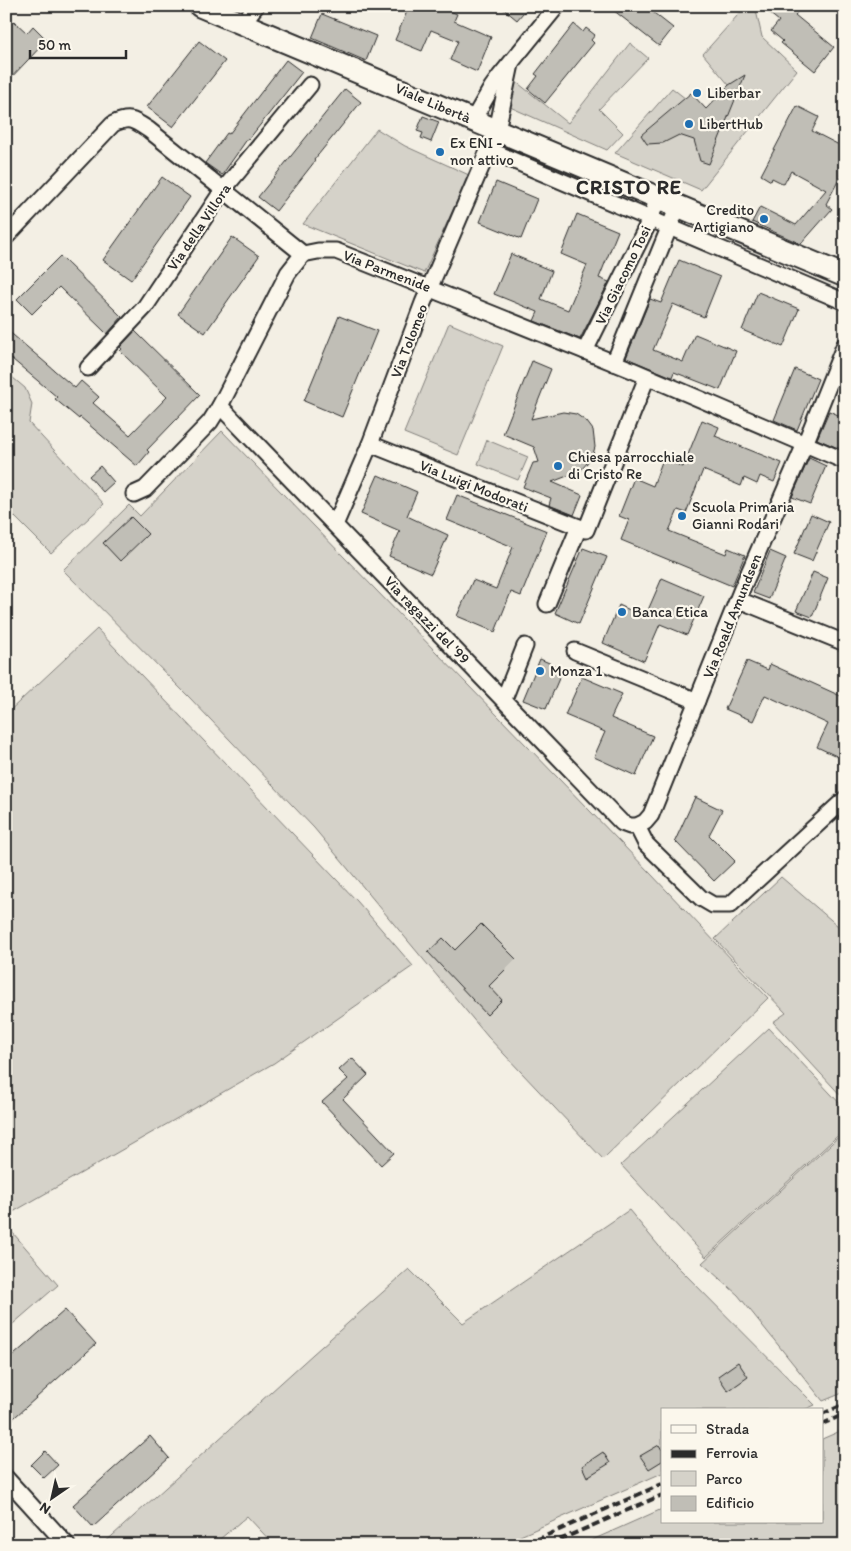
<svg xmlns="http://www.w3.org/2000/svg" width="851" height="1551" viewBox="0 0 851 1551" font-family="Itim,sans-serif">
<rect width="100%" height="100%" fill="#f3efe4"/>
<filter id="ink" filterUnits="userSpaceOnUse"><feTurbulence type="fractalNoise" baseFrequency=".02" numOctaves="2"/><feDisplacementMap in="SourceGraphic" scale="10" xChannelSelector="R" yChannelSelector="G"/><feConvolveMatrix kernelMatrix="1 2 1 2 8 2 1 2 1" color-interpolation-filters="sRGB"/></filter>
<g filter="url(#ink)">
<!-- green -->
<g fill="#d5d2c9" stroke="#807e7a">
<path d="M746,6H755L762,37L797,70L701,190L615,153L672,88L704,113L729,85L703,54Z"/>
<path d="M630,43L648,58L599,109L623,133L607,150L510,107L514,80L568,123Z"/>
<path d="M377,129L405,146L469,175L424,273L303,224Z"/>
<path d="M449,323L503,346L458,455L404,433Z"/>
<path d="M6,372L25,388L32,404L29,423L104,504L51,553L6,508Z"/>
<path d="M222,431L651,874L768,998L603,1159L488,1037L314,828L189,697L63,570L129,505L140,516Z"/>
<path d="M487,440L528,457L518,480L478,464Z"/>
<path d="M97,629L357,901L413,966L274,1063L6,1216V714Z"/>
<path d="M781,877L845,932V1100L773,1022L786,1013L715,939Z"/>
<path d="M769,1028L845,1109V1129L706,1257L621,1165Z"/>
<path d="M845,1131V1392L823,1401L738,1295L702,1263Z"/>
<path d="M629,1210L668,1257L815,1405L804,1410H662V1473L500,1545H274L247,1516L213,1545H102L313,1354L409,1269L463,1323Z"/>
<path d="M6,1225L58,1285L6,1330Z"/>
<path d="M845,1429L844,1545H581L662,1509V1522H822V1439Z"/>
</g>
<!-- building -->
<g fill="#c0beb6" stroke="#2b2b2b">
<path d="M418,6H446L445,9L457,14L454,21L491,37L477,72L450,60L458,41L431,30L422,51L395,40L408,9L416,12Z"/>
<path d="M500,6H529L517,20Z"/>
<path d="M608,6H645L673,28L659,46Z"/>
<path d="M775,6H802L795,15L834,47L815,71L781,43L783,41L771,31L779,21L769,13Z"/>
<path d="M322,14L376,36L366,61L312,38Z"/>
<path d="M14,21L27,33L33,26L47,40L6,83V29Z"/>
<path d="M574,24L583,32L586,28L595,35L591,40L594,43L545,103L528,89L538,76L535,74Z"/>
<path d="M199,41L225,61L173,127L147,107Z"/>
<path d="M286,60L302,72L249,139L248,138L222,175L205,163L227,133L229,134Z"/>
<path d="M745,75L709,164L700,161L694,140L679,135L663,143L647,144L641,135L691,93L706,109L729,85Z"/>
<path d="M345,89L361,102L314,160L315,161L276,211L258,197Z"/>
<path d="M797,106L819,117L812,131L845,148V168L826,204L832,209L801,244L752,222L760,207L796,225L826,190L791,171L784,184L772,178L771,181L761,175Z"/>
<path d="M423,116L439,122L431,142L421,138L423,133L417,131Z"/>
<path d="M162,177L190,197L131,280L103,260Z"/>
<path d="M496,182L537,199L521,239L480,222Z"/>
<path d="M577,214L618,231L599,278L609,282L580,339L534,321L538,312L494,294L511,254L552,271L541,299L568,310L587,265L561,254Z"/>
<path d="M232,237L259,256L205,333L178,314Z"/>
<path d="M60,256L122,317L107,334L59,287L32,314L17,299Z"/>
<path d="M679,260L720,277L704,317L673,304L653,350L683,362L695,334L736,351L720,390L674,372L672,377L626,358L650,299L661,303Z"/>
<path d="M758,292L799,309L783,347L742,330Z"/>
<path d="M339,316L377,331L342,417L304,401Z"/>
<path d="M6,329L75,388L81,381L99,397L93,403L130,435L167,397L120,351L122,349L120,347L135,331L200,395L147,450L149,452L137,466L80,417L79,419L55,399L57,397L6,354Z"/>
<path d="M532,361L551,369L531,419L563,412L576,414L587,422L593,430L595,447L593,454L587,463L582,469L575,473L552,482L582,495L574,515L549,505L551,498L523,487L533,463L539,462L534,447L503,434Z"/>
<path d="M795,369L818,379L797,430L774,420Z"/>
<path d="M829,411L845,418V451L817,439Z"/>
<path d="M702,420L719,427L715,436L782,463L774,482L760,476L757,484L744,478L741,486L703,470L686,513L678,510L669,531L726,554L728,548L745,555L732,586L621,540L629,520L619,516L634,478L653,486L663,459L683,467Z"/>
<path d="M809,458L826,466L810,504L792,497Z"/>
<path d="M100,466L114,482L103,492L89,476Z"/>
<path d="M378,475L417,492L407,516L448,535L431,574L389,556L400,531L361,514Z"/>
<path d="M457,495L547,531L521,596L511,592L495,632L457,616L473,580L496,589L513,547L447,520Z"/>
<path d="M811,514L829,522L812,561L794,554Z"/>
<path d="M131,517L148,534L120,561L103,543Z"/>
<path d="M583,548L607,557L579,624L555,613Z"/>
<path d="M770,551L786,558L769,599L753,593Z"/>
<path d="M813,572L828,578L812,617L796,611Z"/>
<path d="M662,578L704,596L687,635L660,624L644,661L603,643L619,605L645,617Z"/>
<path d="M540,659L563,669L546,709L523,700Z"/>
<path d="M747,661L768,670L770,664L845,698V760L817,747L828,724L765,695L753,721L725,709Z"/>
<path d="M582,677L622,694L611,718L653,736L636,776L594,757L605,732L565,715Z"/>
<path d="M695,797L722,810L709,835L735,861L714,881L675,841Z"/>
<path d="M481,924L516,959L489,986L502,1000L487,1015L428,952L443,938L455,950Z"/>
<path d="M352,1058L368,1075L343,1099L394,1153L381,1165L322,1102L348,1079L339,1070Z"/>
<path d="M65,1310L96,1344L6,1425V1362Z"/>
<path d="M738,1362L748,1377L728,1391L718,1376Z"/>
<path d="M150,1436L169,1458L93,1527L73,1505Z"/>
<path d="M659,1445L662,1450V1461L649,1469L640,1456Z"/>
<path d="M45,1451L58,1465L44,1478L31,1465Z"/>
<path d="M603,1452L610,1463L587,1477L582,1466Z"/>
</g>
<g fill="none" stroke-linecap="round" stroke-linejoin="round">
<!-- street casing -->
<g stroke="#2b2b2b" stroke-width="19">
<g id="street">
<path d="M242,24L256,6"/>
<path d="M473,120L492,87L500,76L557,6"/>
<path d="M489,150L845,302"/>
<path d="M6,237L113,124C130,116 134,120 149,130L303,254"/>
<path d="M303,254L318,251H336L632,370L845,461"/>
<path d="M585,351L646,228L659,197"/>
<path d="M614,363L678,206"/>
<path d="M88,368L145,307L223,190L310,85"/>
<path d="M220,406L622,823L630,826H637L645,822L651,815L741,591L805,444L845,344"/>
<path d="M370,444L579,527"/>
<path d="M134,494L145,489L210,422L220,406L288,273L303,254"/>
<path d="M335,525L370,444L423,303L497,130L511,64"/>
<path d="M739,600L845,643"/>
<path d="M547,604L579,527L586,530L647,377"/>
<path d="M575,651L697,701"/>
<path d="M504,699L525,646"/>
<path d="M637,826L646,844L701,898L713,905H730L845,799"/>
<path d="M6,1478L67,1545"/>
</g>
</g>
<!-- secondary casing -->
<g stroke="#2b2b2b" stroke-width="25">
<path id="secondary" d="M200,6L845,276"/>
</g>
<!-- street -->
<use href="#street" stroke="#fbf7ec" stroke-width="15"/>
<!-- secondary -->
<use href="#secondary" stroke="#fbf7ec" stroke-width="21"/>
<!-- rail -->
<g stroke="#2b2b2b" stroke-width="4" stroke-dasharray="8 4" stroke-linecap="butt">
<path d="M822,1414L845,1404"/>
<path d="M822,1424L845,1414"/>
<path d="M525,1545L662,1484"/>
<path d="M548,1545L662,1495"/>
</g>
</g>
</g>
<!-- markers -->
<g fill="#1f6fb2" stroke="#fbf7ec" stroke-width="2">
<circle cx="697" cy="93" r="5"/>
<circle cx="689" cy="124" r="5"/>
<circle cx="440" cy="152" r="5"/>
<circle cx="764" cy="219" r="5"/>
<circle cx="558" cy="466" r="5"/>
<circle cx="682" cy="516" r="5"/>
<circle cx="622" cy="612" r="5"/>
<circle cx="540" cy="671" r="5"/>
</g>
<g text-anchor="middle" stroke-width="4.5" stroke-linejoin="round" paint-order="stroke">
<!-- poi labels -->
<g font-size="15" fill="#2b2b2b" stroke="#fbf7ec" text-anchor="start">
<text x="707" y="98">Liberbar</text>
<text x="699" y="129">LibertHub</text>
<text x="450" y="148">Ex ENI -<tspan x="450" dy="17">non attivo</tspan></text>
<text x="754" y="215" text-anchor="end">Credito<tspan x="754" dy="17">Artigiano</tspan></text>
<text x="568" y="462">Chiesa parrocchiale<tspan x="568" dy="17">di Cristo Re</tspan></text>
<text x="692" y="512">Scuola Primaria<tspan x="692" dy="17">Gianni Rodari</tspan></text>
<text x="632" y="617">Banca Etica</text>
<text x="550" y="676">Monza 1</text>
</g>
<!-- street labels -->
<g font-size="15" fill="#2b2b2b" stroke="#fbf7ec">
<text transform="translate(433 103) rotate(23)" y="5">Viale Libertà</text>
<text transform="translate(199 227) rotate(-56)" y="5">Via della Villora</text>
<text transform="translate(387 271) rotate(21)" y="5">Via Parmenide</text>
<text transform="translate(623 275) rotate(-64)" y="5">Via Giacomo Tosi</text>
<text transform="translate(409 341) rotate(-69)" y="5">Via Tolomeo</text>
<text transform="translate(474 486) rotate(22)" y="5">Via Luigi Modorati</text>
<text transform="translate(732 616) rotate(-68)" y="5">Via Roald Amundsen</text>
<text transform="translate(427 620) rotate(46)" y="5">Via ragazzi del '99</text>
</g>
<!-- district labels -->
<g font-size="20" font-weight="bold" letter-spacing="1" fill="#2b2b2b" stroke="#fbf7ec">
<text x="629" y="194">CRISTO RE</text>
</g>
</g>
<!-- margin -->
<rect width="851" height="1551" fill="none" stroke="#fbf7ec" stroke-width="25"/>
<rect x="12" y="12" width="826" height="1526" fill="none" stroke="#2b2b2b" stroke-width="2" filter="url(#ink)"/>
<!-- legend -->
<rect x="661" y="1408" width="162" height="115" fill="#fbf7ec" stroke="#a8a59f"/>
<rect x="671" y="1425" width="25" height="8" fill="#fbf7ec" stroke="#a8a59f"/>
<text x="706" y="1434" font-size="15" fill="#2b2b2b">Strada</text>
<rect x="671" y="1450" width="25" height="8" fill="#2b2b2b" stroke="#a8a59f"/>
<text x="706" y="1458" font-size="15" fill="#2b2b2b">Ferrovia</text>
<rect x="671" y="1471" width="25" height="15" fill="#d5d2c9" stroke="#a8a59f"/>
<text x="706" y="1484" font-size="15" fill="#2b2b2b">Parco</text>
<rect x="671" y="1496" width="25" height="15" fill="#c0beb6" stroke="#a8a59f"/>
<text x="706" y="1508" font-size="15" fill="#2b2b2b">Edificio</text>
<!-- north arrow -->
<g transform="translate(52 1498) rotate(214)" stroke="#fbf7ec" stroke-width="4" paint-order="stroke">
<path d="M0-4L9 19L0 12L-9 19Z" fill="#2b2b2b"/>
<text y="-8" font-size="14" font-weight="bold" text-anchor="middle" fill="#2b2b2b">N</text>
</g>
<!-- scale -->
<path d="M30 50v8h96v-8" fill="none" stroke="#2b2b2b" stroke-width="2.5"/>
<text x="38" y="50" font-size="15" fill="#2b2b2b" stroke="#fbf7ec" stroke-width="4" paint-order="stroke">50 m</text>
</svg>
